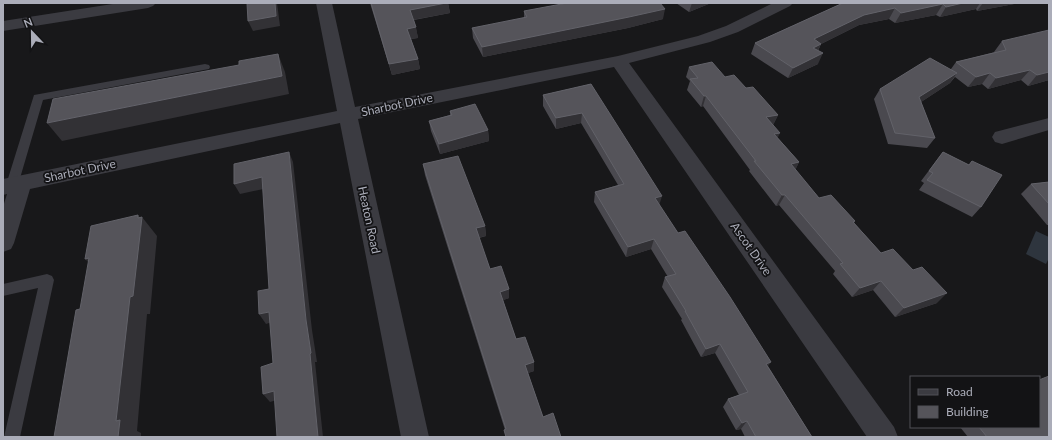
<svg xmlns="http://www.w3.org/2000/svg" width="1052" height="440" viewBox="0 0 1052 440" font-family="Lato,sans-serif">
<rect width="100%" height="100%" fill="#18181a"/>
<!-- water -->
<path fill="#2e353e" d="M1036,231L1049,237V258L1046,264L1026,254Z"/>
<g fill="none" stroke-linecap="round" stroke-linejoin="round">
<!-- service -->
<g fill="#3b3b41" fill-rule="evenodd">
<path d="M205,64L209,65L210,67L209,69L43,100L18,185L16,188L12,190L8,188L6,185L34,95Z"/>
<path d="M47,274L52,276L54,280L20,437H4L38,288L3,296V284Z"/>
</g>
<!-- minor -->
<g fill="#3b3b41" fill-rule="evenodd">
<path d="M119,3H156L153,6L148,8L3,31V21Z"/>
<path d="M316,3H332L355,107L618,56L698,36L726,26L773,3H793L790,6L738,32L710,42L629,63L894,427L898,437H867L614,67L358,119L429,437H401L340,123L30,189L14,243L11,249L3,252V207L7,194L3,195V179L337,111Z"/>
<path d="M1049,118V130L1002,144L995,142L992,137L995,132Z"/>
</g>
</g>
<!-- wall -->
<g fill="#4a494f">
<path d="M370,3H448L450,13L414,20L418,38L411,39L418,59L420,69L392,75Z"/>
<path d="M676,3H711L689,12Z"/>
<path d="M843,3H1019L977,11L976,9L940,17L936,15L895,23L889,19L859,25L821,44L818,51V64L788,78L751,54L755,43Z"/>
<path d="M524,11L663,19L628,28L483,57L473,38L472,28L524,18Z"/>
<path d="M1002,41L1049,80L1028,86L1021,80L988,89L982,84L968,87L955,77L950,83L921,102L935,138L927,148L888,144L874,99L880,89L951,69L956,62L995,52H994Z"/>
<path d="M689,67L725,77L746,88L778,115L773,125L777,137L799,162L795,170L819,198L855,221L854,223L881,253L937,303L895,317L873,290L852,297L833,274L835,271L779,205L776,206L749,171L750,170L703,106L701,107L687,90L690,81L686,77Z"/>
<path d="M591,84L659,205L768,366L812,437H745L741,429L736,430L723,407L728,399L739,395L715,353L701,357L681,320L682,319L662,287L665,277H668L651,249L626,257L594,202L595,192L618,185L581,123L556,129L543,106V95Z"/>
<path d="M450,111L488,130L489,141L440,154L431,131L429,121L450,115Z"/>
<path d="M943,152L969,165L972,161L981,207L972,217L919,190L924,183L921,181Z"/>
<path d="M423,164L485,226L486,236L479,238L490,269L509,298L503,300L516,339L534,362V371L528,373L543,417L561,437H505V430L425,175Z"/>
<path d="M1049,182V225H1047L1021,194L1031,184Z"/>
<path d="M960,427H1039L1049,437H968Z"/>
</g>
<!-- shaded-wall -->
<g fill="#323135">
<path d="M275,3H277L280,26L253,31L248,21Z"/>
<path d="M446,3H448L450,13L412,20L410,10Z"/>
<path d="M692,3H711L689,12Z"/>
<path d="M963,3H980L976,9L940,17L946,7Z"/>
<path d="M983,3H1019L977,11Z"/>
<path d="M943,4L936,15L895,23L901,13Z"/>
<path d="M895,8L889,19L859,25L809,50L814,39L864,15Z"/>
<path d="M665,9L663,19L628,28L483,57L482,47Z"/>
<path d="M416,27L418,38L409,39L407,29Z"/>
<path d="M821,44L816,54L813,48Z"/>
<path d="M823,53L818,64L788,78L793,68Z"/>
<path d="M278,54L285,72L289,94L62,141L47,123Z"/>
<path d="M418,59L420,69L392,75L389,64Z"/>
<path d="M1030,70L1021,80L988,89L996,78Z"/>
<path d="M1049,72V80L1028,86L1037,75Z"/>
<path d="M957,73L950,83L912,108L919,97Z"/>
<path d="M990,73L982,84L968,87L976,77Z"/>
<path d="M704,96H706L703,106L701,107Z"/>
<path d="M582,113L581,123L556,129V118Z"/>
<path d="M778,115L773,125L766,117Z"/>
<path d="M488,130L489,141L440,154L439,144Z"/>
<path d="M780,133L775,143L774,134Z"/>
<path d="M289,152L293,162L312,330L317,362H315L323,437H318L306,320Z"/>
<path d="M799,162L794,173L791,164Z"/>
<path d="M262,177L268,188L240,194L234,184Z"/>
<path d="M782,195H785L779,205L776,206Z"/>
<path d="M662,196L659,206L655,198Z"/>
<path d="M138,215L141,219L142,217L157,236L150,314H147L137,431L141,433V437H118L116,421Z"/>
<path d="M485,226L486,236L477,238L476,228Z"/>
<path d="M654,239L651,249L626,257L628,247Z"/>
<path d="M89,258L104,277L85,259Z"/>
<path d="M881,281L873,290L852,297L860,288Z"/>
<path d="M509,289V298L501,301L500,292Z"/>
<path d="M947,293L937,303L895,317L904,308Z"/>
<path d="M269,312L275,321L266,324L259,314Z"/>
<path d="M720,344L715,353L701,357L706,349Z"/>
<path d="M534,362V371L525,374V365Z"/>
<path d="M771,362L765,370L766,364Z"/>
<path d="M274,391L280,399L270,402L263,394Z"/>
<path d="M747,421L741,429L736,430L742,423Z"/>
</g>
<!-- building -->
<g fill="#55545a" stroke="#626269">
<path d="M247,3H275L276,16L248,21Z"/>
<path d="M371,3H446L410,10L416,27L407,29L418,59L389,64Z"/>
<path d="M567,3H660L665,9L629,17L482,47L472,28L527,17L524,11Z"/>
<path d="M843,3H963L946,7L943,4L901,13L895,8L864,15L814,39L821,44L813,48L823,53L793,68L755,43Z"/>
<path d="M1049,30V72L1037,75L1030,70L996,78L990,73L976,77L956,62L1006,50L1002,41Z"/>
<path d="M278,54L282,76L47,123L53,99L239,65V61Z"/>
<path d="M930,58L957,73L919,97L935,138L895,133L880,89Z"/>
<path d="M712,62L725,77L734,75L746,88L753,87L778,115L766,117L780,133L774,134L799,162L791,164L819,198L831,195L855,221L853,222L881,253L893,249L913,270L922,267L947,293L904,308L881,281L860,288L840,264L843,263L785,195H782L754,161H756L706,96H704L690,79L698,78L689,67Z"/>
<path d="M591,84L662,196L655,198L678,233L685,231L730,297L771,362L766,364L812,437H756L747,421L742,423L728,399L748,392L720,344L706,349L685,311H686L665,277L676,274L654,239L628,247L595,192L624,184L582,113L556,118L543,95Z"/>
<path d="M475,104L488,130L439,144L429,121L452,115L450,111Z"/>
<path d="M289,152L306,320L311,353L310,354L318,437H277L274,391L263,394L261,367L273,363L269,312L259,314L258,291L269,289L262,177L234,184V164Z"/>
<path d="M943,152L969,165L972,161L1002,175L981,207L927,180L933,173L929,171Z"/>
<path d="M458,156L485,226L476,228L490,269L501,266L509,289L500,292L516,339L525,337L534,362L525,365L543,417L553,413L561,437H506L504,430L506,429L423,164Z"/>
<path d="M1049,182V204L1031,184Z"/>
<path d="M138,215V218L142,217L133,296L130,297L116,421L120,420L118,437H54L76,310L80,309L89,258L85,259L91,226Z"/>
<path d="M1049,376V437H987L979,427H1039V380Z"/>
</g>
<g text-anchor="middle" stroke-width="3.5" stroke-linejoin="round" paint-order="stroke">
<!-- street labels -->
<g font-size="12" fill="#abadb9" stroke="#131315">
<text transform="translate(397 105) rotate(-12)" y="4">Sharbot Drive</text>
<text transform="translate(80 171) rotate(-12)" y="4">Sharbot Drive</text>
<text transform="translate(369 220) rotate(78)" y="4">Heaton Road</text>
<text transform="translate(751 249) rotate(55)" y="4">Ascot Drive</text>
</g>
</g>
<!-- border -->
<rect width="1052" height="440" fill="none" stroke="#abadb9" stroke-width="8"/>
<!-- legend -->
<rect x="910" y="376" width="130" height="52" fill="#131315" stroke="#505157"/>
<rect x="918" y="389" width="20" height="6" fill="#3b3b41" stroke="#505157"/>
<text x="946" y="396" font-size="12" fill="#abadb9">Road</text>
<rect x="918" y="406" width="20" height="12" fill="#55545a" stroke="#505157"/>
<text x="946" y="416" font-size="12" fill="#abadb9">Building</text>
<!-- north arrow -->
<g transform="translate(32 32) rotate(338)" stroke="#131315" stroke-width="3" paint-order="stroke">
<path d="M0-3L7 15L0 10L-7 15Z" fill="#abadb9"/>
<text y="-6" font-size="11" font-weight="bold" text-anchor="middle" fill="#abadb9">N</text>
</g>
</svg>
